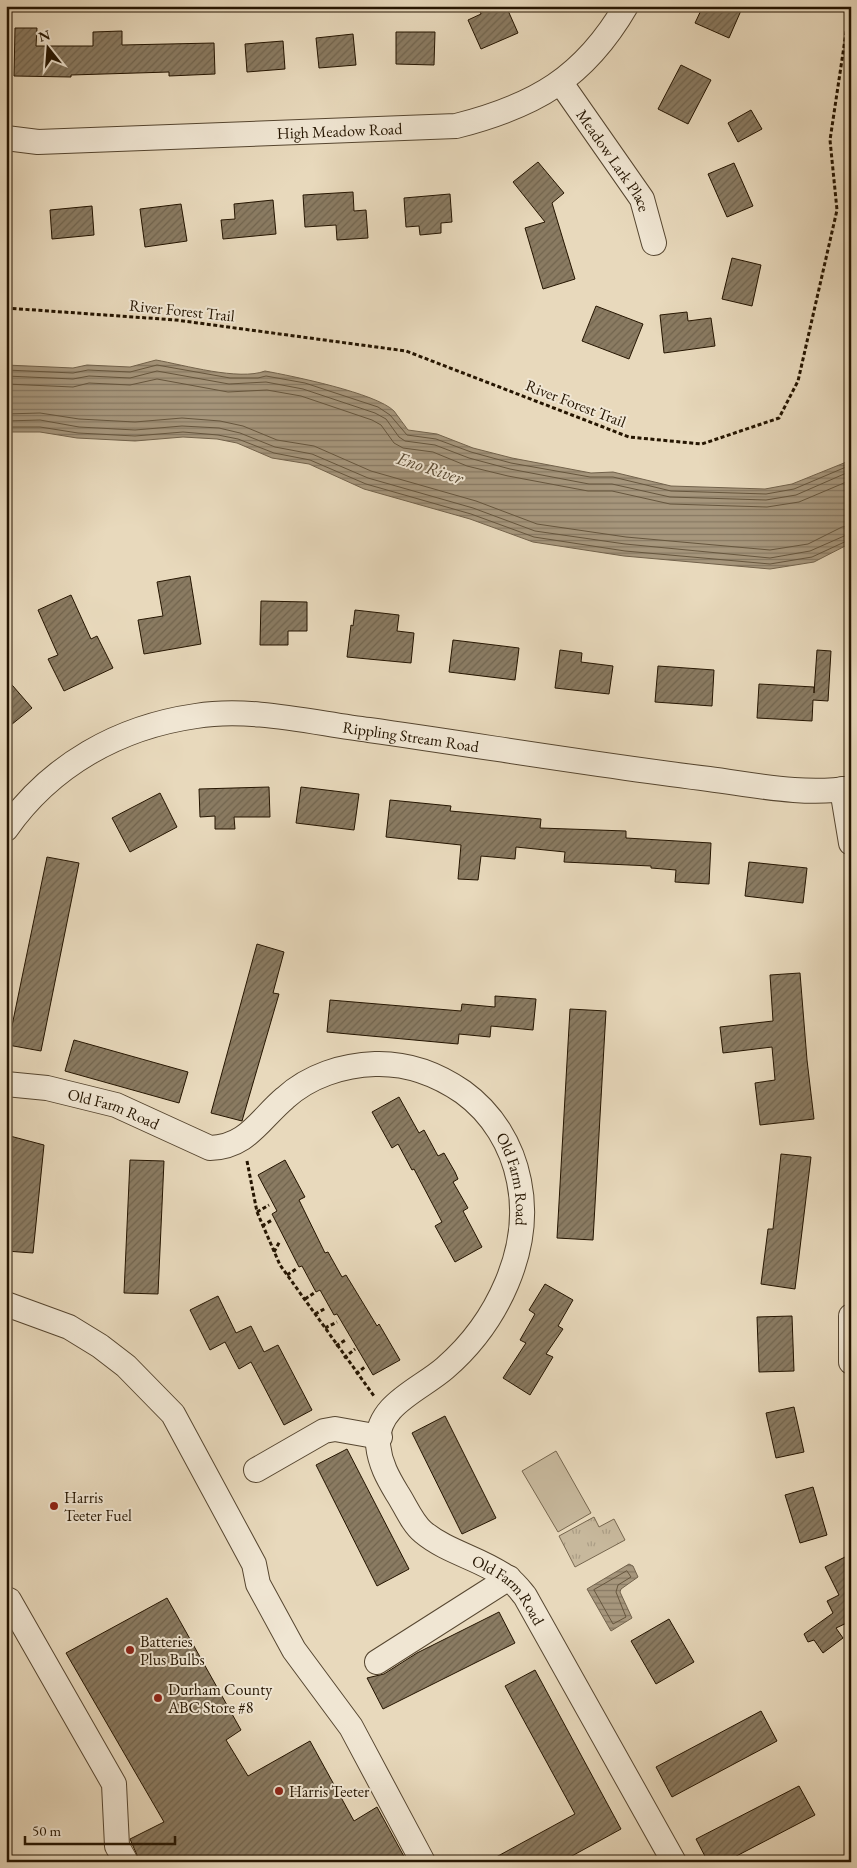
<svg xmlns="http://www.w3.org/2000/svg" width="857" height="1868" viewBox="0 0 857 1868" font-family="'EB Garamond',serif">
<defs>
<pattern id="grass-tufts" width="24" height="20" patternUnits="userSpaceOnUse" patternTransform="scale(1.25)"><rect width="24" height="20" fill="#c7b89c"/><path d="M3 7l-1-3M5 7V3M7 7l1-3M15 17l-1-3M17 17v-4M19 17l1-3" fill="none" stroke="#ab9d85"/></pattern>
<pattern id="water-rules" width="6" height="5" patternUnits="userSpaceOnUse" patternTransform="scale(1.25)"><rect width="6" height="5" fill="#a6967c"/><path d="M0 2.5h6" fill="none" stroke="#877963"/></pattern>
<pattern id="building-hatch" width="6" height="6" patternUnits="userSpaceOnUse" patternTransform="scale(1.25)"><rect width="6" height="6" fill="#8a7b62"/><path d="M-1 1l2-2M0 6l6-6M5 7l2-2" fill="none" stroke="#71644e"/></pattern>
</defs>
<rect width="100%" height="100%" fill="#e8d9bc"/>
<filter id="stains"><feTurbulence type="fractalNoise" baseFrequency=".004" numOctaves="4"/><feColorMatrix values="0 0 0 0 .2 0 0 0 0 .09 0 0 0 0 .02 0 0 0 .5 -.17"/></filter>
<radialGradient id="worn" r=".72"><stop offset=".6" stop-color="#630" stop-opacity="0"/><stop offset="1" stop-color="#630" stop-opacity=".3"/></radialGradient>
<!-- grass -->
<path fill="url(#grass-tufts)" stroke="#76664e" d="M594,1517L599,1527L614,1519L625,1540L575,1567L559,1536Z"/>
<!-- pitch -->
<path fill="#c7b89c" stroke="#76664e" d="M556,1451L591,1513L558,1532L522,1471Z"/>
<!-- water -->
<g fill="url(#water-rules)" stroke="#72624b">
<path d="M156,360C184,365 239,381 265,371C292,376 376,393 394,411C399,417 403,424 408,430L437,434L473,448L512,458L591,473L613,472L671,486L765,489L792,484L844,463L851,456V543L814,562L770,569L624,556L533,542L470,519L364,489L309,464L272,458L237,443L217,439L183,437L135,441L77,438L40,432H6V365L73,368L87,365L130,367Z"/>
<path d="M629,1564L633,1566L638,1577L621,1589L620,1592L632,1618L611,1631L587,1589Z"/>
</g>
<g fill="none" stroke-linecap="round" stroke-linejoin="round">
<!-- shore -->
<g stroke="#66563e" stroke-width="1">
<path d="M6,370L73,373L88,370L130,372L157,365L230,378H258L266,376L305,383L378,407L390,415L407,435L436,439L471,452L511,463L590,477H613L671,491L766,494L794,489L846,467L851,463"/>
<path d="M6,376L73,379L89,376L130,378L157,371L229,384L266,382L303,389L375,413L386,419L399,437L405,441L435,445L469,458L510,469L589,484H612L670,497L766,500L796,495L851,471"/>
<path d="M6,384L73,387L89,383L130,385L157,379L228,392L267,390L301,396L372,420L381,425L394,443L403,448L433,452L467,466L508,476L588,491H612L670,504L767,507L799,502L851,480"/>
<path d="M6,414L40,413L79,419L135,422L182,418L220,421L243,426L277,440L314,446L371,471L476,501L537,524L626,537L770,550L808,544L842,527L851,526"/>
<path d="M6,421L40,420L79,427L135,430L182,426L219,428L240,433L275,447L312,454L368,478L473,508L535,531L625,544L770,558L810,551L851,533"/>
<path d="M6,427H40L78,433L135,436L183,432L218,435L238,439L274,453L310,460L366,484L471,514L534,537L625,551L770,564L812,557L851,539"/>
<path d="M627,1571L631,1577L618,1585L616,1592L626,1617L613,1624L594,1590Z"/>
</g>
</g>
<!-- building -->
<g fill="url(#building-hatch)" stroke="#251501">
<path d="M478,6H506L518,33L481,49L468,20L481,14Z"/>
<path d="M703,6H743L729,38L695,23Z"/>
<path d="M15,28H37L36,46H93V32L122,31V45L214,43L215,74L169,76V72L71,75V77L14,76Z"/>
<path d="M396,32H435L434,65L396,64Z"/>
<path d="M353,34L356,65L319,68L316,38Z"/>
<path d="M283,41L285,69L247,72L245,44Z"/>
<path d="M681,65L711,80L688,124L658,109Z"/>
<path d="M751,110L762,129L738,142L728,123Z"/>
<path d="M538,162L564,193L552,203L575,279L543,289L525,228L545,222L513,182Z"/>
<path d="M734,163L753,206L727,217L708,174Z"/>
<path d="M353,192L354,211L366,210L368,238L337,240L336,225L305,227L303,195Z"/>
<path d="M450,194L452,222L441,223V233L420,235L419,226L406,227L404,198Z"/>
<path d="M273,200L276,234L223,239L221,220L235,219L234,204Z"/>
<path d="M181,204L187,241L145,247L140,209Z"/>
<path d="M92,206L94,235L52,239L50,210Z"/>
<path d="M732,258L761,265L752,306L722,299Z"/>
<path d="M596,306L643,324L629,359L582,341Z"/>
<path d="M687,312L688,321L711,318L715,346L664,353L660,315Z"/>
<path d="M190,576L201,644L144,654L138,620L163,616L157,582Z"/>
<path d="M71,595L91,639L97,636L113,668L64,691L48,659L58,655L38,610Z"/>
<path d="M261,601L307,602V631H288V645H260Z"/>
<path d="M355,610L399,615L397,631L414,633L411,663L347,657L351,625L353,626Z"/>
<path d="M453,640L519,648L515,680L449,672Z"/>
<path d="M560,650L582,653L581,662L613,666L609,694L555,688Z"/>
<path d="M817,650L831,651L828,701L813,700L812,721L757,718L759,684L814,687V693Z"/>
<path d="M658,666L714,670L712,706L655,702Z"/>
<path d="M6,678L32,708L6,729Z"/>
<path d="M269,787L270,817H234L235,829H215V816L200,817L199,789Z"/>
<path d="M301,787L359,794L354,830L296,823Z"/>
<path d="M160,793L177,827L130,852L112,818Z"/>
<path d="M390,800L451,806L450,811L541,819L540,828L626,831V838L711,843L709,884L675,882L676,870L651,868V866L564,862L565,852L516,847L515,859L481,856L478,880L458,879L461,845L386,837Z"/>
<path d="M47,857L79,863L41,1051L8,1045Z"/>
<path d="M749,862L807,868L803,903L745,896Z"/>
<path d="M257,944L284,952L273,993L279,994L242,1121L211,1113Z"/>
<path d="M800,973L807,1060L814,1119L760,1125L755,1083L775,1080L772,1047L723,1053L720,1027L773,1021L770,975Z"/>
<path d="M495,996L536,999L533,1030L491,1026L490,1037L459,1034L458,1044L327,1032L330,1000L461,1011L462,1004L495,1007Z"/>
<path d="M570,1009L606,1011L593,1240L557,1238Z"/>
<path d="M74,1040L188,1072L179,1103L65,1071Z"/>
<path d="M399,1097L419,1133L424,1130L438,1156L444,1153L455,1172L458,1179L453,1182L468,1208L463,1211L482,1247L455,1262L435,1226L442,1222L414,1169L412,1170L398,1144L392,1148L372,1112Z"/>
<path d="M10,1136L44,1145L33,1253L6,1251V1174Z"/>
<path d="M781,1154L811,1157L795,1289L761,1284L768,1229H773Z"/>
<path d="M130,1160L164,1161L158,1294L124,1293Z"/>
<path d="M285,1160L305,1197L299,1200L325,1253L328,1252L342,1277L346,1275L377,1326L379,1324L400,1360L373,1375L337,1314L334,1315L320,1290L316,1292L302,1266L299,1267L272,1214L277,1211L258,1175Z"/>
<path d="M545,1284L573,1300L558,1326L563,1329L546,1354L553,1357L530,1395L503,1378L526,1343L520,1340L535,1314L529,1310Z"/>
<path d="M218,1296L236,1333L251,1326L264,1352L278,1345L312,1410L284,1425L251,1362L239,1369L225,1342L210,1350L190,1310Z"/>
<path d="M792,1316L794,1371L759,1372L757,1317Z"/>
<path d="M794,1407L804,1452L776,1458L766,1413Z"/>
<path d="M445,1416L496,1518L462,1534L412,1433Z"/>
<path d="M347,1449L409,1569L377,1586L316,1465Z"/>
<path d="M813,1487L827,1535L800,1543L785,1495Z"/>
<path d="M851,1554V1621L836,1628L843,1638L823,1653L814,1640L808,1642L804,1634L833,1613L827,1601L839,1595L825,1567Z"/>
<path d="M167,1598L241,1730L226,1740L248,1776L310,1741L354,1821L377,1807L407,1862H140L130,1839L164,1822L66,1653Z"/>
<path d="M499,1612L515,1643L383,1709L367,1678L384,1674L417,1653Z"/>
<path d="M669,1619L694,1662L656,1684L631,1641Z"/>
<path d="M535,1670L621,1829L561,1862H487L575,1814L505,1686Z"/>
<path d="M761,1711L777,1741L672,1797L656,1767Z"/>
<path d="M799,1786L815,1815L725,1862H708L696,1839Z"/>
</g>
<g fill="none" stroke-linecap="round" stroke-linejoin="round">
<!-- minor casing -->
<g stroke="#564630" stroke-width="26">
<g id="minor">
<path id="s1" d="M561,83L642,199L654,243"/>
<path id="s2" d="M6,138L38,142L456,126C535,106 584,78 626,6"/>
<path d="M842,789L851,843"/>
<path id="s3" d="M6,829C51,765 119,727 196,716C252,707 313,723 369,730C482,746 595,765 709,779C755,785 805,796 851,788"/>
<path id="s4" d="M6,1084L47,1088L116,1105L210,1148C247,1147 259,1120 285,1098C309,1076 343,1065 375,1064C407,1063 437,1074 463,1092C492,1113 512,1145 519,1181C533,1249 497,1323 445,1368C420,1390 375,1405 378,1445C380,1464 388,1478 397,1493C405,1505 412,1523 423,1532C448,1553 483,1559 509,1579C515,1583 520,1590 525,1596L674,1862"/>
<path d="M6,1304L69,1327L100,1346L126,1366L173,1414L240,1538L254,1564L258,1584L294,1650L351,1727L423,1862"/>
<path d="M851,1316V1362"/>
<path d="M256,1470L324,1431L335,1429L380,1437"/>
<path d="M6,1599L9,1600L114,1784L117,1846L126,1862"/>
<path d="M377,1662L509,1578"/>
</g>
</g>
<!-- path -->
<g stroke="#251501" stroke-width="3" stroke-dasharray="4 2.5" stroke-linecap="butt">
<path d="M6,308L176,320L406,351L629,437L702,444L779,418L798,381L837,210L830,140L850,6"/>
<path d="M247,1161L257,1212L280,1265L374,1396"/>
<path d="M257,1212L269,1205"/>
<path d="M262,1226L272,1220"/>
<path d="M274,1252L280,1241"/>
<path d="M287,1275L296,1269"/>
<path d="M305,1299L314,1293"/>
<path d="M315,1314L326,1308"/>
<path d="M325,1328L337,1322"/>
<path d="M336,1346L347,1339"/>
<path d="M344,1358L355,1349"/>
<path d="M356,1374L366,1366"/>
</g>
<!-- minor -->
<use href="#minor" stroke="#f0e6d3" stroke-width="24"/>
</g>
<!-- markers -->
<g fill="#8f2418" stroke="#f0e6d3" stroke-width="2">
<circle cx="54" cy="1506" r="5"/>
<circle cx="130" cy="1650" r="5"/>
<circle cx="158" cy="1698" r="5"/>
<circle cx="279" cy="1791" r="5"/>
</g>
<g text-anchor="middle" stroke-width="4" stroke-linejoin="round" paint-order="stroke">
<!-- street labels -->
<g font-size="16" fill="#251501" stroke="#f0e6d3">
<text dy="6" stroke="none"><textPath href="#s2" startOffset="334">High Meadow Road</textPath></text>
<text dy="6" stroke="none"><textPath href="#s1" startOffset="94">Meadow Lark Place</textPath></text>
<text transform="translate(182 310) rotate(6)" y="6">River Forest Trail</text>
<text transform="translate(576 403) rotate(21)" y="6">River Forest Trail</text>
<text dy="6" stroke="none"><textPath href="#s3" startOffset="444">Rippling Stream Road</textPath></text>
<text dy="6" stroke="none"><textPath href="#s4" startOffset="111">Old Farm Road</textPath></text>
<text dy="6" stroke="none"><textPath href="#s4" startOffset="605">Old Farm Road</textPath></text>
<text dy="6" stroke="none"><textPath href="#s4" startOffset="1130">Old Farm Road</textPath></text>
</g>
<!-- poi labels -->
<g font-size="16" fill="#251501" stroke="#f0e6d3" text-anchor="start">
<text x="64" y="1503">Harris<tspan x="64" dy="18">Teeter Fuel</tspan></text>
<text x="140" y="1647">Batteries<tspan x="140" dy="18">Plus Bulbs</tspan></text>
<text x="168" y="1695">Durham County<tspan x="168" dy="18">ABC Store #8</tspan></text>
<text x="289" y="1797">Harris Teeter</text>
</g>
<!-- water labels -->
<g font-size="18" font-style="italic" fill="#594932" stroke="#f0e6d3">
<text transform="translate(430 468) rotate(18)" y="6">Eno River</text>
</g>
</g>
<!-- margin -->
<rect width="857" height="1868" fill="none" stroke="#e8d9bc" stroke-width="25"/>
<rect x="8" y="8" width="842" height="1853" fill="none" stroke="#251501" stroke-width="2.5"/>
<rect x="12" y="12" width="832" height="1843" fill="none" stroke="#251501"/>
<!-- north arrow -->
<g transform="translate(48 48) rotate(343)" stroke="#f0e6d3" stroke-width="4" paint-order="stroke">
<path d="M0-4L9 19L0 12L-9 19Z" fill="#251501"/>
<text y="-8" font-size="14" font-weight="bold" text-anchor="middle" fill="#251501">N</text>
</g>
<!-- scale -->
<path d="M25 1836v8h150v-8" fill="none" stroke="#251501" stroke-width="2.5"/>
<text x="32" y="1836" font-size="15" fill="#251501" stroke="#f0e6d3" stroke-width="4" paint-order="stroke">50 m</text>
<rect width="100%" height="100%" filter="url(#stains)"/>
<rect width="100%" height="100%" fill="url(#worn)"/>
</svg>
